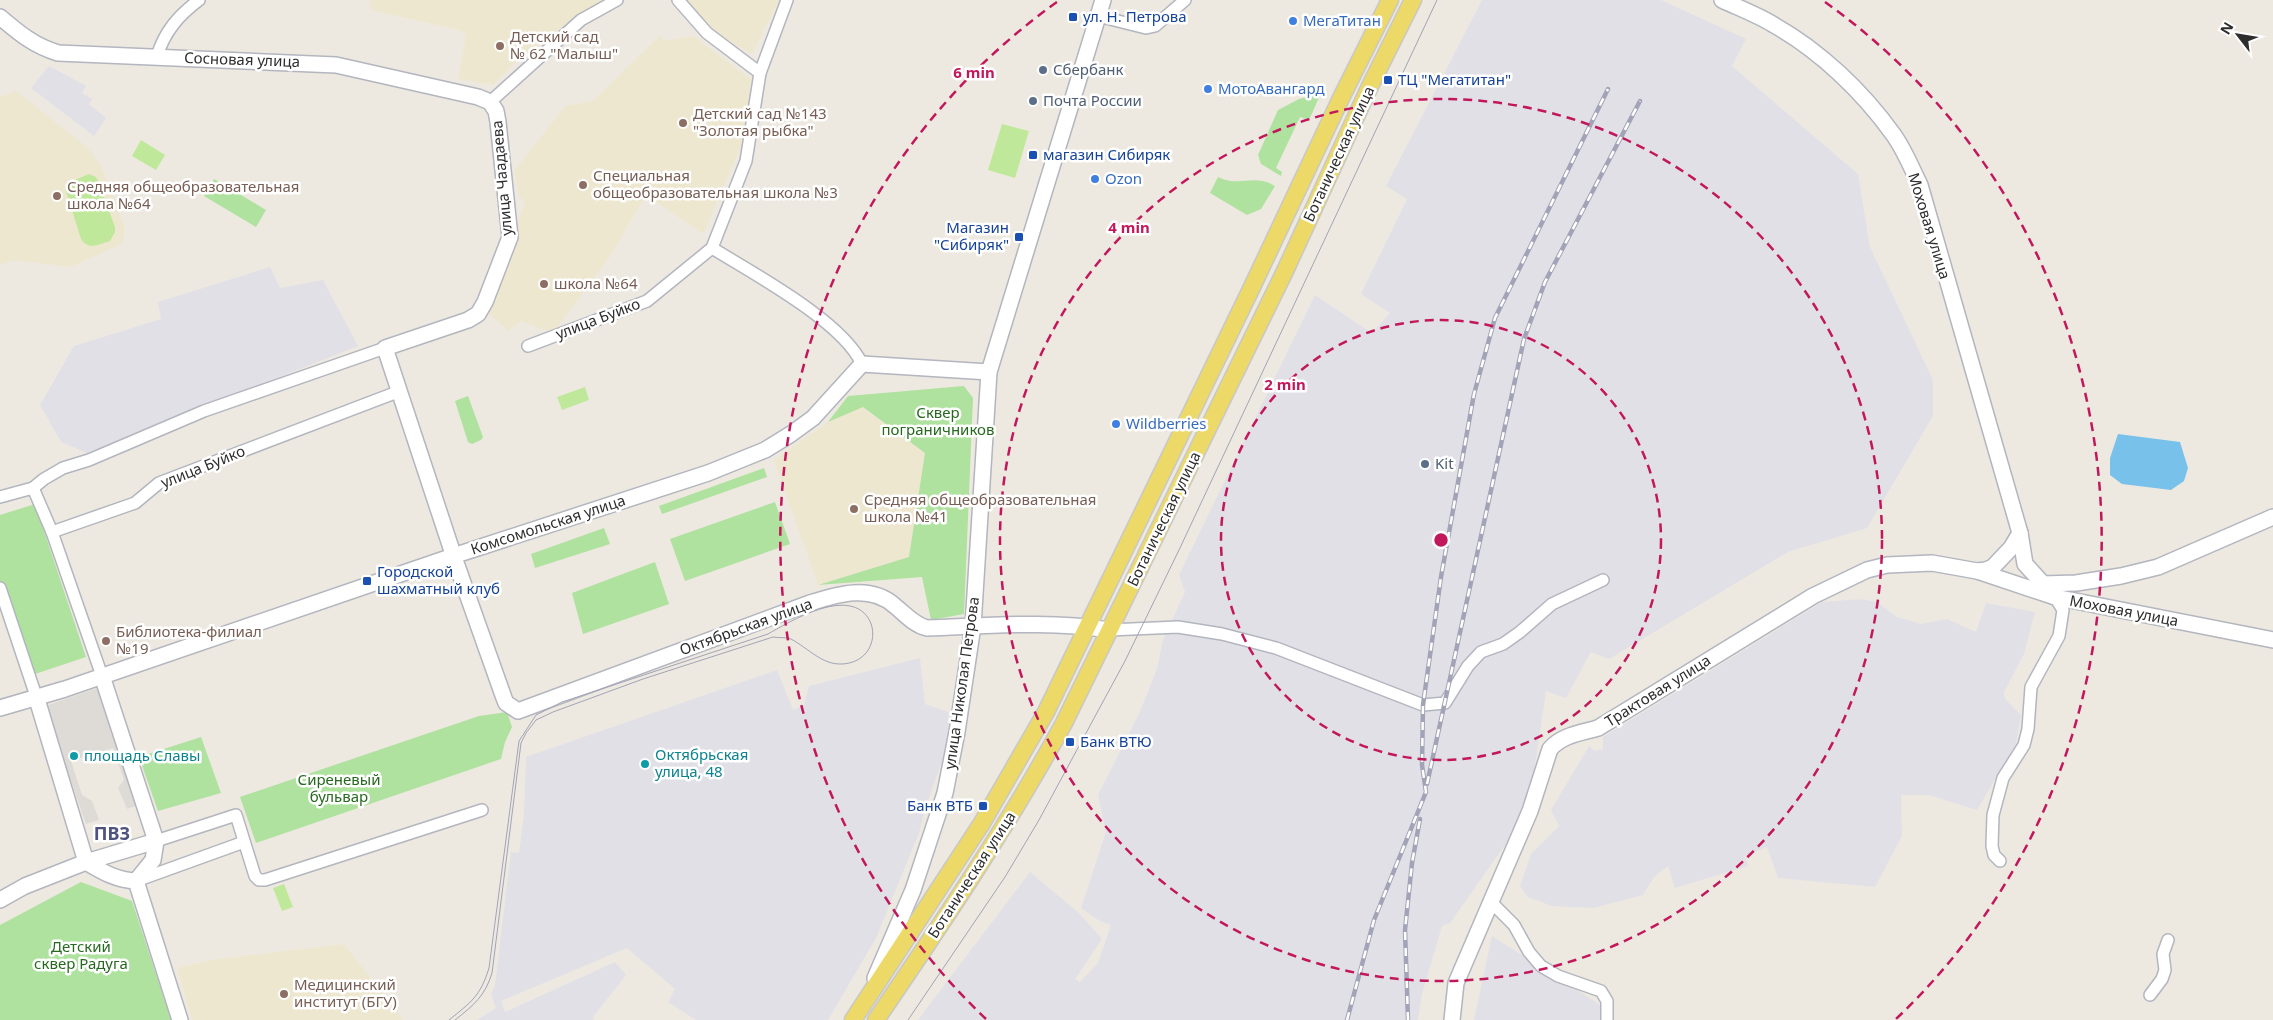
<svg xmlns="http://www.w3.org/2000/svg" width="2273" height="1020" viewBox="0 0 2273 1020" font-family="'Noto Sans',sans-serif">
<rect width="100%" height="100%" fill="#ede9e0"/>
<!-- industrial -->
<g fill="#e2e0e7">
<path d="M1482,0H1661L1746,39L1732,66L1858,174L1870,247L1933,380V416L1867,528L1788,552L1609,659L1591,652L1566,698L1546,691L1534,772L1525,809L1508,841L1450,923L1442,926L1422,994L1418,1020H918L1030,872L1079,913L1102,939L1075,979L1080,982L1098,963L1111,925L1098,920L1081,908L1106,832L1098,795L1139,714L1157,669L1163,640L1185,592L1179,575L1315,295L1372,333L1390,313L1361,294L1407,199L1386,186Z"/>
<path d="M49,66L86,86L82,93L92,99L89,104L106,118L94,136L31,88Z"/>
<path d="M270,267L280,288L323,280L358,346L87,453L61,442L40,405L74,346L161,319L158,302Z"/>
<path d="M1861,599L1877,602L1897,617L1921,624L1947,619L1976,632L1986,603L2035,612L2024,654L2004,692L2005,699L2021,715L2016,744L1977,810L1929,795H1901L1902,836L1875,887L1778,878L1767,847L1745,856L1748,866L1675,888L1668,866L1654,877L1643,895L1594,908L1552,906L1528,897L1520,886L1531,854L1559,826L1551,810L1589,746L1595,751L1603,749V737L1822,602Z"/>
<path d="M920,658L925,704L949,712L947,747L925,809L919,833L876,938L828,1020H696L668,1002L675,989L627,948L501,1001L505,1012L615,962L626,975L593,1017L594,1020H477L496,1008L491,994L495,985L511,852L519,853L524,815L526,757L777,670L793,710L804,705L809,686Z"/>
<path d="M1492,936L1605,1008L1606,1020H1474Z"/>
</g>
<!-- education -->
<g fill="#eee7d0">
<path d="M370,0H602L521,57L493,85L458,79L466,36L462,31L372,10L369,3Z"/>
<path d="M683,0H779L752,54L709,29Z"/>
<path d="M660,35L664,41L693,36L752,80L742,144L703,234L646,195L611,255L553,333L521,321L509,331L488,313L525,201L519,197L514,171L565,106L593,101Z"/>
<path d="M16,91L88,148L102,168L124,224V239L121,245L70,267L14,260L0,265V97Z"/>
<path d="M862,407L925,453L909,557L818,585L774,460L828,422Z"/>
<path d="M344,944L403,1020H192L177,968L211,960Z"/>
</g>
<!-- green -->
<g fill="#afe19f">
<path d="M1321,93L1309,120L1300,117L1276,168L1282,172L1281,176L1261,164L1258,155L1278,110L1299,99Z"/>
<path d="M1218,177C1240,188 1253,173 1275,186L1261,209L1247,215L1210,193Z"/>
<path d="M214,179L266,210L256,227L204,196Z"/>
<path d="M964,386L973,398L964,614L931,620L922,577L818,585L909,557L925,453L863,407L828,422L848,396Z"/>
<path d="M468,396L483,437L481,440L472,444L468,442L455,401Z"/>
<path d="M764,468L767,477L662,514L659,506Z"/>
<path d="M775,502L790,544L685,581L670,539Z"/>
<path d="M35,504L86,657L32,675L0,583V515Z"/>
<path d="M604,528L610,544L535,568L531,554Z"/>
<path d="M655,562L669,604L583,634L572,593Z"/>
<path d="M507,712L512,727L505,742L501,759L256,843L240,797L479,716Z"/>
<path d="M201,737L221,793L158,811L139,757Z"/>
<path d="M81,882L132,901L171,1020H0V925Z"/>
</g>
<!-- pitch -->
<g fill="#c0e89b">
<path d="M1002,124L1029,131L1015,178L988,170Z"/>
<path d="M141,140L165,155L156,170L132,156Z"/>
<path d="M89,174L96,177L98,181L115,227V232L110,241C99,244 89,251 81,239L65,188L70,182Z"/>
<path d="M585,387L589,400L562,410L557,397Z"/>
<path d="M284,884L293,907L282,911L273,888Z"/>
</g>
<!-- plaza -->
<path fill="#dedbd7" d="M98,688L139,805L127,809L118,788L124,780L113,748L71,761L82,795L92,801L99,820L86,824L45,706Z"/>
<!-- water -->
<path fill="#78c1eb" d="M2118,434L2180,442L2188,468L2184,481L2171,490L2122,484L2110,475V458Z"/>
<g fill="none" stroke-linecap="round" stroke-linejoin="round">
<!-- street casing -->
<g stroke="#b3b5bf" stroke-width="14">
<g id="street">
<path d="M678,0L707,33L760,73L746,161L712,248C754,274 842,321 862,364"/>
<path d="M1098,16L1146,28L1155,26L1185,0"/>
<path d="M157,56C165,31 178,16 199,0"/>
<path d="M760,73L787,0"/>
<path d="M490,102L581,20L617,0"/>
<path d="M528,346L647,301L712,248"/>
<path d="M33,488L52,532L135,503L159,483L400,391"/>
<path d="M0,497L33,488L44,479L63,468L89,460L204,411L385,348"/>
<path d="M52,532L102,676"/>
<path d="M0,588L36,696"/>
<path d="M1109,630L1178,627L1222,634L1276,648L1423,705L1445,703L1468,666L1481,652L1503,644L1520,632L1552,604L1603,580"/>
<path d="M156,841L236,815L255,876L259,880H265L482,810"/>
<path d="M2000,861L1994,855L1992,846L1993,815L2003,778L2024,745L2028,729L2031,687L2059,636L2063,610L2055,597"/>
<path d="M136,881L244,842"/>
<path d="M1492,903L1514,925L1529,952L1541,966L1558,976L1601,991L1607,1001V1020"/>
<path d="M2150,995L2162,979L2165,970L2163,954L2168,940"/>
</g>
</g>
<!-- secondary casing -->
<g stroke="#b3b5bf" stroke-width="18">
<g id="secondary">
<path d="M1722,0C1739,8 1758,15 1774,25C1820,51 1862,91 1893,134C1904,149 1911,167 1920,185L2020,533L2025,564L2055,597"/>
<path d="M0,17C19,33 34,46 58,53L336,65L478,97L490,102L496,111L498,122L510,237L485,302L478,314L468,320L385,348L455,560L504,698L506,703L518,711L810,603C838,594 871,584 895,606C905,614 914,625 927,628C987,626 1050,620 1109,630"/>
<path d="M1977,571L2055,597L2273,640"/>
<path d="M2043,584L2076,583L2121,576L2158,567L2273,517"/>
<path d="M36,696L86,862C103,872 116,880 136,881L153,860L156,841L102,676"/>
<path d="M0,708L65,689L453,556L708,473L765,450L791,434L813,418L862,364L989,372"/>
<path d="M136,881L180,1020"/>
<path d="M0,900L25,886L86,862L156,841"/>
<path d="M875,978L913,890L945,793L957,732L973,626L989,372L1103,0"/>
<path d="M1452,1020L1456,983L1530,811L1550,749C1562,735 1581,733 1598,728L1813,596L1867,570L1887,565L1932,563L1977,571L1986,570L1993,567L2011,548L2020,533"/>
</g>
</g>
<!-- primary casing -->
<g stroke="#c8c8c8" stroke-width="19">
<g id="primary">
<path d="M853,1020L982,823L1046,712L1252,287L1342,96L1390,0"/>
<path d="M876,1020C942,923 1008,826 1064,723L1285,271L1371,84L1413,0"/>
</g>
</g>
<!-- street -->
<use href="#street" stroke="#fff" stroke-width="11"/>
<!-- secondary -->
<use href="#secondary" stroke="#fff" stroke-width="15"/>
<!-- primary -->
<use href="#primary" stroke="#ecd967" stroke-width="16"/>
<!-- tram -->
<g stroke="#a2a3b6" stroke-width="1">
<path d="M449,1020C471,1002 480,997 489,968L519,741L536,715L562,702L768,634C789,622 825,601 850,606C882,612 881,662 842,664C822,665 808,648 791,639C786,637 778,638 773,637L643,679L553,712L536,720L526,733L521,743L492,973C485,996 474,1005 455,1020"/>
<path d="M908,1020L1005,877L1039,820L1125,661L1179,550L1437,0"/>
</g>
<!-- rail casing -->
<g stroke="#a2a3b6" stroke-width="4.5">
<g id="rail">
<path d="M1427,784L1524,339L1545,282L1640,101"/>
<path d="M1347,1020L1374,920L1426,792L1422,765L1423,705L1441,577L1474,394L1495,318L1608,89"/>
<path d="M1408,1020L1405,930L1412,863L1420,819"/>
</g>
</g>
<!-- rail -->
<use href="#rail" stroke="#fff" stroke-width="2.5" stroke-dasharray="8" stroke-linecap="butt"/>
</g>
<!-- distance rings -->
<g fill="none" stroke="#c2185b" stroke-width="2.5" stroke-dasharray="9 6">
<circle cx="1441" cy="540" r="220"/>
<circle cx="1441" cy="540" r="441"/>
<path d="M986 1019A661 661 0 0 1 1057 2M1825 2A661 661 0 0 1 1896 1019"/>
</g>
<!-- markers -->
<g fill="#1a4fb4" stroke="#fff" stroke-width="2">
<rect x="1068" y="12" width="10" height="10" rx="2.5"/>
<rect x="1383" y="75" width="10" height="10" rx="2.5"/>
<rect x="1028" y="150" width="10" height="10" rx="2.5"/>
<rect x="1014" y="232" width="10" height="10" rx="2.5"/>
<rect x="362" y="576" width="10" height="10" rx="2.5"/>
<rect x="1065" y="737" width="10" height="10" rx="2.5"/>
<rect x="978" y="801" width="10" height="10" rx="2.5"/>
</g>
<g fill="#3f7fe0" stroke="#fff" stroke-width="2">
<circle cx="1293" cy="21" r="5"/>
<circle cx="1208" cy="89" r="5"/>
<circle cx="1095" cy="179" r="5"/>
<circle cx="1116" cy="424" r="5"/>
</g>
<g fill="#8d6e63" stroke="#fff" stroke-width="2">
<circle cx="500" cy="46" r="5"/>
<circle cx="683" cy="123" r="5"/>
<circle cx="583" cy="185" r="5"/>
<circle cx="57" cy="196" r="5"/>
<circle cx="544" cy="284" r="5"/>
<circle cx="854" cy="509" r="5"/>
<circle cx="106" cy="641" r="5"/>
<circle cx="284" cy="994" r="5"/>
</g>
<g fill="#5c6f8a" stroke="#fff" stroke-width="2">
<circle cx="1043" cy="70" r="5"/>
<circle cx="1033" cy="101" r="5"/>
<circle cx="1425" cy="464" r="5"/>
</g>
<g fill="#0f9aa8" stroke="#fff" stroke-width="2">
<circle cx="74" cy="756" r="5"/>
<circle cx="645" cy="764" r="5"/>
</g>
<g text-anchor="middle" stroke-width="5" stroke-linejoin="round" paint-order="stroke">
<!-- transit labels -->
<g font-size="15" fill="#164399" stroke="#fff" text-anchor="start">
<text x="1083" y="22">ул. Н. Петрова</text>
<text x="1398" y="85">ТЦ "Мегатитан"</text>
<text x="1043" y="160">магазин Сибиряк</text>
<text x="1009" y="233" text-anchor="end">Магазин<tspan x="1009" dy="17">"Сибиряк"</tspan></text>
<text x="377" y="577">Городской<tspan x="377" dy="17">шахматный клуб</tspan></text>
<text x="1080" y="747">Банк ВТЮ</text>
<text x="973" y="811" text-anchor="end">Банк ВТБ</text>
</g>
<!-- shop labels -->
<g font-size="15" fill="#366cbe" stroke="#fff" text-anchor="start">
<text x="1303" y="26">МегаТитан</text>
<text x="1218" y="94">МотоАвангард</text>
<text x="1105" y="184">Ozon</text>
<text x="1126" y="429">Wildberries</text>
</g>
<!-- education labels -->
<g font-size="15" fill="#785e54" stroke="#fff" text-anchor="start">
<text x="510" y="42">Детский сад<tspan x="510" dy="17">№ 62 "Малыш"</tspan></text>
<text x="693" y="119">Детский сад №143<tspan x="693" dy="17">"Золотая рыбка"</tspan></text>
<text x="593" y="181">Специальная<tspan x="593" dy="17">общеобразовательная школа №3</tspan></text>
<text x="67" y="192">Средняя общеобразовательная<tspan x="67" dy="17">школа №64</tspan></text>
<text x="554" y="289">школа №64</text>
<text x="864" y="505">Средняя общеобразовательная<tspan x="864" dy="17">школа №41</tspan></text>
<text x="116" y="637">Библиотека-филиал<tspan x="116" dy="17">№19</tspan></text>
<text x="294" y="990">Медицинский<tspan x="294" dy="17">институт (БГУ)</tspan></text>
</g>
<!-- street labels -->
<g font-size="15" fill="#2d2d2d" stroke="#fff">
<text transform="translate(242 60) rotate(2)" y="5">Сосновая улица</text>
<text transform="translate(1339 154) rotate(-65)" y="5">Ботаническая улица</text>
<text transform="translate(502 178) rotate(-95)" y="5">улица Чаадаева</text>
<text transform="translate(1929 226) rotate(73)" y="5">Моховая улица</text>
<text transform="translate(598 319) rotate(-21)" y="5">улица Буйко</text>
<text transform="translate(203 467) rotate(-22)" y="5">улица Буйко</text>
<text transform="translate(1164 519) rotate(-64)" y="5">Ботаническая улица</text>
<text transform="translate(548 525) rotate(-18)" y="5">Комсомольская улица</text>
<text transform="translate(2124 611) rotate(11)" y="5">Моховая улица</text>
<text transform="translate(746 627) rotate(-20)" y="5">Октябрьская улица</text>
<text transform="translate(962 683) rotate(-82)" y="5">улица Николая Петрова</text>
<text transform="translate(1658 691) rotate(-32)" y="5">Трактовая улица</text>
<text transform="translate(972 875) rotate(-57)" y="5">Ботаническая улица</text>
</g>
<!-- service labels -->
<g font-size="15" fill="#4e5e75" stroke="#fff" text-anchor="start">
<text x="1053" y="75">Сбербанк</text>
<text x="1043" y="106">Почта России</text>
<text x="1435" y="469">Kit</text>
</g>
<!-- park labels -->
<g font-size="15" fill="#26691e" stroke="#fff">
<text x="938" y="418">Сквер<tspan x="938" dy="17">пограничников</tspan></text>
<text x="339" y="785">Сиреневый<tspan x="339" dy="17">бульвар</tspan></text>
<text x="81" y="952">Детский<tspan x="81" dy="17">сквер Радуга</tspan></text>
</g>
<!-- culture labels -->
<g font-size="15" fill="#0d838f" stroke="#fff" text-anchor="start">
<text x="655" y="760">Октябрьская<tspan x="655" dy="17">улица, 48</tspan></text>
<text x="84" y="761">площадь Славы</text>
</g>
<!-- quarter labels -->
<g font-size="18" font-weight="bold" fill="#4e527c" stroke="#fff">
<text x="112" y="840">ПВЗ</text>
</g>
</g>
<circle cx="1441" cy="540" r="8" fill="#c2185b" stroke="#fff" stroke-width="2.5"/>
<g font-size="15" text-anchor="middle" font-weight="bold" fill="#c2185b" stroke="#fff" stroke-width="5" stroke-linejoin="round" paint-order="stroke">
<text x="974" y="78">6 min</text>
<text x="1129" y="233">4 min</text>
<text x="1285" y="390">2 min</text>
</g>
<!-- north arrow -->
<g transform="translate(2238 35) rotate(301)" stroke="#ffffff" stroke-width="4" paint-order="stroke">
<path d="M0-4L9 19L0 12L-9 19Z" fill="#2d2d2d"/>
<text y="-8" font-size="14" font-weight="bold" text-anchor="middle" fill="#2d2d2d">N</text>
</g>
</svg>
